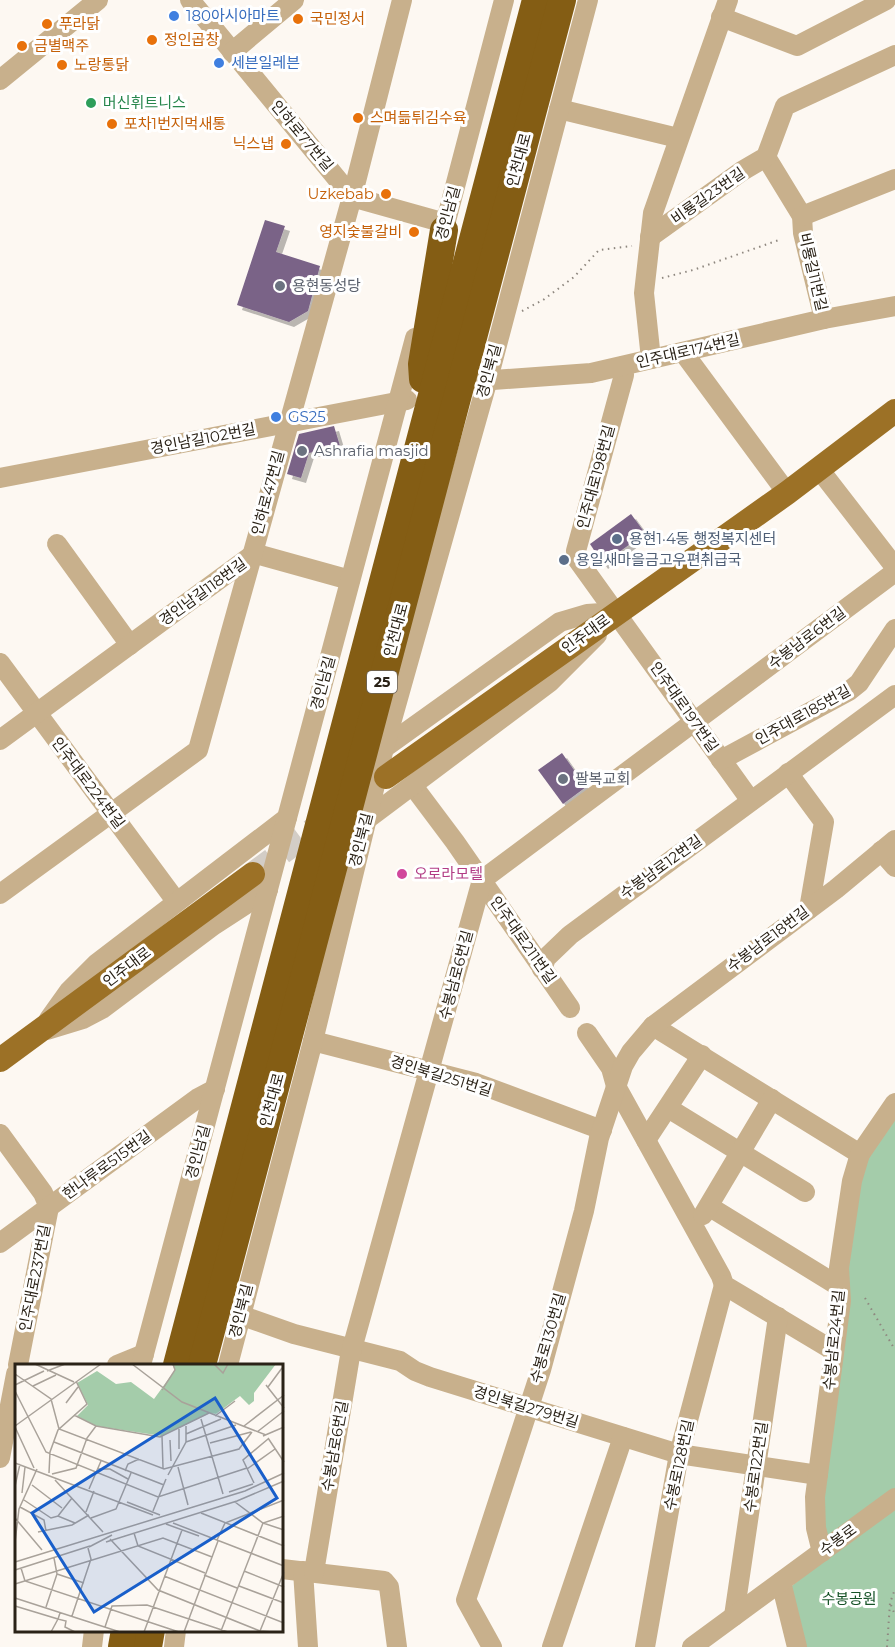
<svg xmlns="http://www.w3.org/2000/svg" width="895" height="1647" viewBox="0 0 895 1647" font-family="Montserrat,'Noto Sans KR',sans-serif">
<defs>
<filter id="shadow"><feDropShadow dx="5" dy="5" stdDeviation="0" flood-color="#0004"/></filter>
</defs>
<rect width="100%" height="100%" fill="#fdf8f2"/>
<!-- forest -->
<path fill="#a4ccaa" d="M895,1106V1647H803L788,1589L821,1562L818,1493L860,1154Z"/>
<!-- building -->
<g fill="#7a6387" filter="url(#shadow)">
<path d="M265,220L285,226L276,252L320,266L308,311L289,322L237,305Z"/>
<path d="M334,426L340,446L309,453L301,478L287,474L299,434Z"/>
<path d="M631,514L645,533L603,564L590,544Z"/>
<path d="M562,753L586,787L563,804L538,770Z"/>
</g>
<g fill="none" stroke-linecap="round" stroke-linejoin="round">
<!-- major-tunnel -->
<path stroke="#d3cdc6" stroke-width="24" stroke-dasharray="24 12" stroke-linecap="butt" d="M253,874L326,820"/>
<!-- path -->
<g stroke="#8e877f" stroke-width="2" stroke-dasharray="1.5 4.5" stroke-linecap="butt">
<path d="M662,278L693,270L779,240"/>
<path d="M522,311L543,300L574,277L599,250L632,246"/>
<path d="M865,1298L895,1350"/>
<path d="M891,1605L895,1615"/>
<path d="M887,1647L890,1603L895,1589"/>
</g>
<!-- minor -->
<g stroke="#c8b08c" stroke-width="20">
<path d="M190,0L352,197L445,223"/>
<path d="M721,17L797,46L886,0"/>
<path d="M232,52L294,0"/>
<path d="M0,80L98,0"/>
<path d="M559,109L678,138"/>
<path d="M766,157L802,216L803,233L824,319"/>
<path d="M802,216L895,179"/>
<path d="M650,237L742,171L766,157L785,106L895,55"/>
<path d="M441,240L504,0"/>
<path d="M683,352L787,493"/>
<path d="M651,359L644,293L653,213L728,0"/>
<path d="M623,366L624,375L576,551L577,559L751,801"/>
<path d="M480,381L591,373L824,319L895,306"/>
<path d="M819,469L895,567"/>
<path d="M0,478L407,400"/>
<path d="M57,544L130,645"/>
<path d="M0,663L176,901"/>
<path d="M0,740L251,556L260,555L350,580"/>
<path d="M384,748L560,622L587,614L617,612"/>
<path d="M721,760L849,691L859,683L895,629"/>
<path d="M788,773L824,822L809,909"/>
<path d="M413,786L455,842L570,1008"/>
<path d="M366,820L550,682L597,635"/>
<path d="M881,851L895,867"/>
<path d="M0,894L198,750L352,197L402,0"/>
<path d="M542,969L546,958L570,935L895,695"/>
<path d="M49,1019L69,991L96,964L287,818"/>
<path d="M653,1026L860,1154"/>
<path d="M47,1030L83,1019L102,1009L214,925L268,890"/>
<path d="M587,1033L611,1068L616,1086L721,1276L724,1285L834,1351"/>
<path d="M313,1041L476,1083L602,1130"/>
<path d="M668,1108L805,1192"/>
<path d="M0,1134L43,1193L49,1207L18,1365"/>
<path d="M646,1140L702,1055"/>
<path d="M710,1207L840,1287"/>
<path d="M703,1215L772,1099"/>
<path d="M0,1243L198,1098L215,1089"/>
<path d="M240,1315L294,1334L400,1361L415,1371L430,1377L679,1454L818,1475"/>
<path d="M117,1365L144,1354"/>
<path d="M141,1365L415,338"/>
<path d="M228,1365L313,1041L384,748L488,379L588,0"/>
<path d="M0,1458L16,1374"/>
<path d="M822,1552L816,1528L815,1497L841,1301L839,1268L852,1181L860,1154L895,1103"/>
<path d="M282,1569L384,1581L389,1587L397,1647"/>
<path d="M303,1571L308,1647"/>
<path d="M314,1572L350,1356L482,880L895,572"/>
<path d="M781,1582L797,1647"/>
<path d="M734,1616L778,1317"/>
<path d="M92,1647L94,1630"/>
<path d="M174,1647L176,1630"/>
<path d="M492,1647L466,1600L541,1370L584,1211L599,1138L623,1066L631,1052L653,1026L836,889L895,840"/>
<path d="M552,1647L623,1437"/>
<path d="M645,1647L679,1454L724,1285"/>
<path d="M692,1647L895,1498"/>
</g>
<!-- major -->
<g stroke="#9c7126" stroke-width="24">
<path d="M386,777L787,493L895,411"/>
<path d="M0,1060L253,874"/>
</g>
<!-- highway -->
<g stroke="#845d14" stroke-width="28">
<path d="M423,379L422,364L444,230"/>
<path d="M177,1365L536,0"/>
<path d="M202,1365L562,0"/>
<path d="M122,1647L125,1630"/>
<path d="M148,1647L151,1630"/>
</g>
</g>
<!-- markers -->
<g fill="#3f7fe0" stroke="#fff" stroke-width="2">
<circle cx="174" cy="16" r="6"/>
<circle cx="219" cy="63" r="6"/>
<circle cx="276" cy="417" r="6"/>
</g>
<g fill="#e8710a" stroke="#fff" stroke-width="2">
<circle cx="298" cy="19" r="6"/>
<circle cx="47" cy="24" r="6"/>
<circle cx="152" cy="40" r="6"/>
<circle cx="22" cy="46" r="6"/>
<circle cx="62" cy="65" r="6"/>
<circle cx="358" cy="118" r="6"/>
<circle cx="112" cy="124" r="6"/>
<circle cx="286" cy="144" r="6"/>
<circle cx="386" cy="194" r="6"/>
<circle cx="414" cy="232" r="6"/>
</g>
<circle fill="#2e9e5b" stroke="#fff" stroke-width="2" cx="91" cy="103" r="6"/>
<g fill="#6b7280" stroke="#fff" stroke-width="2">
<circle cx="280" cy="286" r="6"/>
<circle cx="302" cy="451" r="6"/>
<circle cx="563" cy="779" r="6"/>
</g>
<g fill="#5c6f8a" stroke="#fff" stroke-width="2">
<circle cx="617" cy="539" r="6"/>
<circle cx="564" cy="560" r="6"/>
</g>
<circle fill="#d1479c" stroke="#fff" stroke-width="2" cx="402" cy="874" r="6"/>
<g text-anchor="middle" stroke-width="6" stroke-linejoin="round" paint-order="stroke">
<!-- shield labels -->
<rect fill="#fff" stroke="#6a645d" stroke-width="1.5" x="367" y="671" width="30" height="22" rx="4.5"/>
<g font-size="14" font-weight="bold" fill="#2a2217">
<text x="382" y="687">25</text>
</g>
<!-- shop labels -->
<g font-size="15" fill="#366cbe" stroke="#fff" text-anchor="start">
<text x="186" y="21">180아시아마트</text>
<text x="231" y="68">세븐일레븐</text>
<text x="288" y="422">GS25</text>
</g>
<!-- food labels -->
<g font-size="15" fill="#c56008" stroke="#fff" text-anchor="start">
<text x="310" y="24">국민정서</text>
<text x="59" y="29">푸라닭</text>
<text x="164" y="45">정인곱창</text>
<text x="34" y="51">금별맥주</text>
<text x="74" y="70">노랑통닭</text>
<text x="370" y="123">스며듦튀김수육</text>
<text x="124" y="129">포차1번지먹새통</text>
<text x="274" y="149" text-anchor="end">닉스냅</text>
<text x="374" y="199" text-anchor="end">Uzkebab</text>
<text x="402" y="237" text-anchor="end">영지숯불갈비</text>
</g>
<!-- leisure labels -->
<g font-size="15" fill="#27864d" stroke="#fff" text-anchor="start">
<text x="103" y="108">머신휘트니스</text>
</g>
<!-- street labels -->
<g font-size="15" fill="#2a2217" stroke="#fff">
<text transform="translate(302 136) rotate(50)" y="5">인하로77번길</text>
<text transform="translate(519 160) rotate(-75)" y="5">인천대로</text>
<text transform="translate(708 196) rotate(-35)" y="5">비룡길23번길</text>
<text transform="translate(448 213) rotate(-75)" y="5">경인남길</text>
<text transform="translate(813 272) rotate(77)" y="5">비룡길11번길</text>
<text transform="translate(688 351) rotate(-13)" y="5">인주대로174번길</text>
<text transform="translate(489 371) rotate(-75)" y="5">경인북길</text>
<text transform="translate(203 439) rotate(-11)" y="5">경인남길102번길</text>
<text transform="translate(596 477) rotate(-75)" y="5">인주대로198번길</text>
<text transform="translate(268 493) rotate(-75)" y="5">인하로47번길</text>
<text transform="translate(203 592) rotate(-36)" y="5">경인남길118번길</text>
<text transform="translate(396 630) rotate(-75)" y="5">인천대로</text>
<text transform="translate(586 634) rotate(-36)" y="5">인주대로</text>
<text transform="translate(807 638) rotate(-37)" y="5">수봉남로6번길</text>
<text transform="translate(323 683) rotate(-75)" y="5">경인남길</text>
<text transform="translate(684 707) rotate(55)" y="5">인주대로197번길</text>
<text transform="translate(803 715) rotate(-29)" y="5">인주대로185번길</text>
<text transform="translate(88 783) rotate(53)" y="5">인주대로224번길</text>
<text transform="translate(361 840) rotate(-76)" y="5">경인북길</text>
<text transform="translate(661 867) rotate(-36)" y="5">수봉남로12번길</text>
<text transform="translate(768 939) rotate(-37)" y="5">수봉남로18번길</text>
<text transform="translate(523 940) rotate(55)" y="5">인주대로211번길</text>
<text transform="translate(127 967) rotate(-37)" y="5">인주대로</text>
<text transform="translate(456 975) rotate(-75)" y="5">수봉남로6번길</text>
<text transform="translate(441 1076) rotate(17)" y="5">경인북길251번길</text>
<text transform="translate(272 1100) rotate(-75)" y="5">인천대로</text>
<text transform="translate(198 1152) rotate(-75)" y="5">경인남길</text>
<text transform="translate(107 1165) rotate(-36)" y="5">한나루로515번길</text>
<text transform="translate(35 1278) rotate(-79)" y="5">인주대로237번길</text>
<text transform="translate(241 1311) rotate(-76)" y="5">경인북길</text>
<text transform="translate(548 1338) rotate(-74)" y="5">수봉로130번길</text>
<text transform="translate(834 1340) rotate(-84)" y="5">수봉남로24번길</text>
<text transform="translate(526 1407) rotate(17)" y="5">경인북길279번길</text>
<text transform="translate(335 1446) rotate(-80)" y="5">수봉남로6번길</text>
<text transform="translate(679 1465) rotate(-78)" y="5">수봉로128번길</text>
<text transform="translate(756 1467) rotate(-82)" y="5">수봉로122번길</text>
<text transform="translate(838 1540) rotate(-36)" y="5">수봉로</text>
</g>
<!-- worship labels -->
<g font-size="15" fill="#5b616d" stroke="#fff" text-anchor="start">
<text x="292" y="291">용현동성당</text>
<text x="314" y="456">Ashrafia masjid</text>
<text x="575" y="784">팔복교회</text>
</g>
<!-- service labels -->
<g font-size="15" fill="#4e5e75" stroke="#fff" text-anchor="start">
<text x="629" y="544">용현1·4동 행정복지센터</text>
<text x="576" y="565">용일새마을금고우편취급국</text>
</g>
<!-- hotel labels -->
<g font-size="15" fill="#b23c85" stroke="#fff" text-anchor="start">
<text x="414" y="879">오로라모텔</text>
</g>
<!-- park labels -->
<g font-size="15" fill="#175328" stroke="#fff">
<text x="849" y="1604">수봉공원</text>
</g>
</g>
<!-- overview -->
<g transform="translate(15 1364)">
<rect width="268" height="268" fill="#fdf8f2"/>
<path d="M157,0H261L239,29V37L234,41L225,32L201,50L195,49L147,72L81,62L62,52L73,41L62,19L82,7L101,20L116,18L139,35L160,6Z" fill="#a4ccaa"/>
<path fill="none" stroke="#a9a29a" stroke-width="1.5" d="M20,0L59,18M117,0L167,38L251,71M199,0L208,9L213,0M32,7L50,0M0,10L36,35L44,65L149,105L224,85L237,68M0,21L29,7M251,21L269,44M18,22L41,11M253,23L267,4M147,26L160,6L158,0M0,27L31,88L143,133L232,104M51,39L63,23M59,51L81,62L145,73L194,49M200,52L220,37M186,55L208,130M0,62L86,0M229,62L269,31M0,63L19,104M164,65V85M242,68L269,47M171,70L206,55M147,72L148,104M248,72L269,63M253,74L269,98M155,76L156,97M39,78L149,121M171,78L221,61M195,79L236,68M0,99L138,151M163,103L173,141M82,105H95L113,115M232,105L260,85M110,107L113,100L124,95M34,109L35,88L43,66L72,40L61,17M37,110L61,104L72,74L81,62M153,111L171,78V62M40,116L88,168M239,119L228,96L253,75M17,121L47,144M0,122L5,100M74,125L86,97M214,128L238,120M7,129L10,103M9,136L36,154L43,152L60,159M112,138L145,151M220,138L248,159L269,166M5,143L29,156L31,167M138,147L151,115M71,148L79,127M186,149L269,182M43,152L57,134M0,154L27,186M76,154L101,145L116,109M158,159L269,202M151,160L184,172M23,168L57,161L74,151M119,169L123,182L190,209M95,175L143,226L245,267L258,268M202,176L210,159L269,136M0,178L4,145L22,105M91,178L222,137L269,117M74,183L97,171M0,198L230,127L269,109M6,204L10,217L164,268M0,206L75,182M229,207L269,223M42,210L69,219M189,211L222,224M149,212L269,259M0,220L148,174L197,193M224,222L269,239M0,234L105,268M0,242L43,255L45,249M31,243L42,210L39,194M57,252L76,195L73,184M90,263L97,242L132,241L213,268M206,267L248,159L269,152M245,267L269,208M36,268L43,255L51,257L50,263L60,268M129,268L167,166M169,268L203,177"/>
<path fill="#195fca" fill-opacity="0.15" stroke="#195fca" stroke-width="3" d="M200,34L262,134L79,248L17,149Z"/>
<rect width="268" height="268" fill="none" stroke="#2a2217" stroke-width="3"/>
</g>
</svg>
